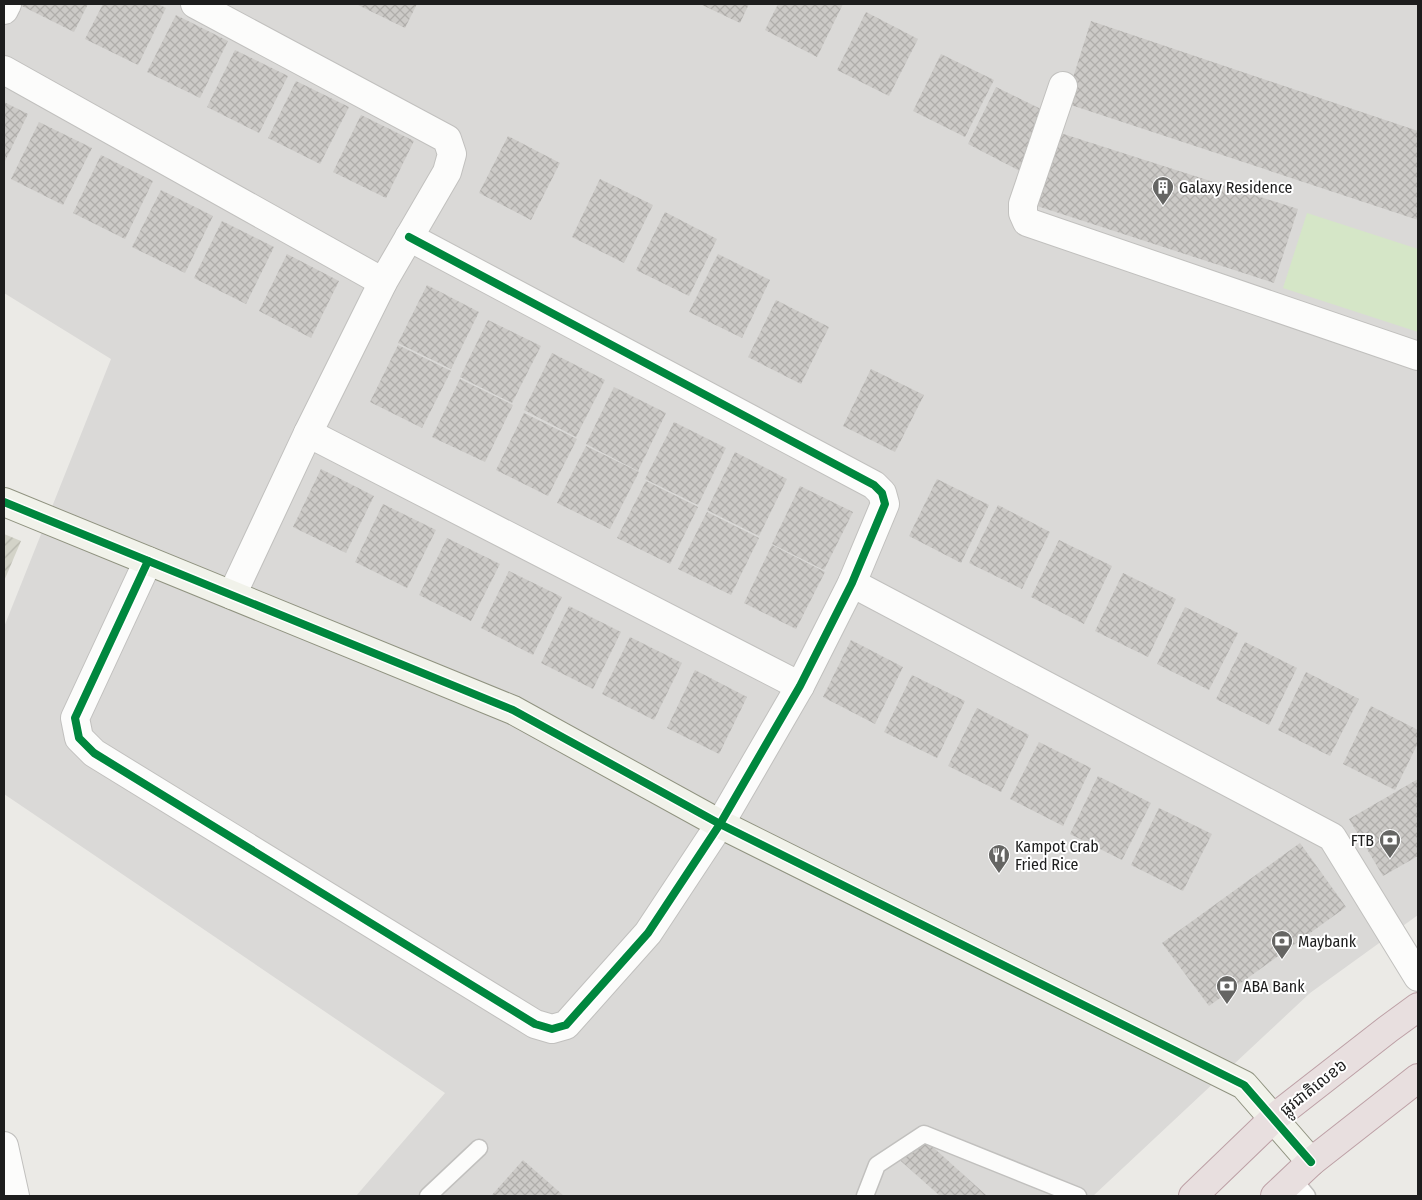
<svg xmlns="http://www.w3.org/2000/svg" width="1422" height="1200" viewBox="0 0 1422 1200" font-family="'Fira Sans Condensed','Noto Sans Khmer',sans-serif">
<defs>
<pattern id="construction-furrows" width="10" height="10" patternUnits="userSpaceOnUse" patternTransform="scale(1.25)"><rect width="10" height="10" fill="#d3d3c8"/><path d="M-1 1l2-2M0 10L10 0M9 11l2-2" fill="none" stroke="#b5b5ab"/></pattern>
<pattern id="building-cross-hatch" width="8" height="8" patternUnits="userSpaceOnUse" patternTransform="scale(1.25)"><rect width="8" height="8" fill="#cccac7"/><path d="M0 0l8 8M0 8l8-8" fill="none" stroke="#afadaa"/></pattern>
</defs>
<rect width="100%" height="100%" fill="#ebeae6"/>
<!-- residential -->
<path fill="#dad9d7" d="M4,4H1418V915L1310,993L1093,1196H356L445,1093L4,794V627L111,359L4,293Z"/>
<!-- construction -->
<path fill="url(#construction-furrows)" d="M4,534L21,541L4,581Z"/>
<!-- garden -->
<path fill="#d5e6c7" d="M1307,213L1418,249V332L1283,288Z"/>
<!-- building -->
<g fill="url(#building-cross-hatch)">
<path d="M23,4H88L74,32L22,6Z"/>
<path d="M103,4H158L166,8L138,65L85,39Z"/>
<path d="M356,4H417L405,28Z"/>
<path d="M700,4H749L740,23Z"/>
<path d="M778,4H843L817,57L765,30Z"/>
<path d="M866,12L918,39L889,96L837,70Z"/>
<path d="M176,15L228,41L200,98L147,72Z"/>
<path d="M1091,21L1418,131V220L1065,103Z"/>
<path d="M235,50L288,76L259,133L207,107Z"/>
<path d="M941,54L994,80L965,137L913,111Z"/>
<path d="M296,81L349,107L320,164L268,138Z"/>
<path d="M996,87L1049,113L1020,171L968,144Z"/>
<path d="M4,102L28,114L4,163Z"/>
<path d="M361,115L414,141L386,198L333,172Z"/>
<path d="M39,122L92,148L63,205L11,179Z"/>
<path d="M1051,130L1298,209L1274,283L1028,203Z"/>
<path d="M508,136L560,163L531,220L479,193Z"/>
<path d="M101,155L153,181L125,239L73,213Z"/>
<path d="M600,179L653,205L624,263L572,237Z"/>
<path d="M161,190L213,216L185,273L132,247Z"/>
<path d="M665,212L717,239L689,296L636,270Z"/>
<path d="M222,221L274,247L246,304L194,278Z"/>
<path d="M287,254L339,281L311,338L259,311Z"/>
<path d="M718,254L770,280L742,338L689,312Z"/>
<path d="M427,285L479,312L451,369L398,343Z"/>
<path d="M776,300L829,327L801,384L748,357Z"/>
<path d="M488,320L541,346L512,403L460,377Z"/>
<path d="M398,345L451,371L422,428L370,402Z"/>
<path d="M552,353L605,380L576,437L524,410Z"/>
<path d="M871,369L924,395L895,452L843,426Z"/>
<path d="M460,379L513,405L485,462L432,437Z"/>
<path d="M614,387L666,413L638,471L586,444Z"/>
<path d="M524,413L577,439L548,496L496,470Z"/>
<path d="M674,422L726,448L698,505L645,479Z"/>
<path d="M586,446L639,472L610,529L557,503Z"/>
<path d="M735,452L787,479L759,536L707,510Z"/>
<path d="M321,469L374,496L346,553L293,527Z"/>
<path d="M937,479L989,505L961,563L909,536Z"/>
<path d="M646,481L698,507L670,564L617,538Z"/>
<path d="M800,486L853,512L824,570L772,544Z"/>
<path d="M383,504L436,530L407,588L355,562Z"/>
<path d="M998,505L1050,532L1022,589L969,563Z"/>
<path d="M707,512L759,538L731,595L678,569Z"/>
<path d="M447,538L500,564L471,621L419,595Z"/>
<path d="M1059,540L1112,566L1084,624L1031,597Z"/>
<path d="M772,545L825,572L796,629L744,603Z"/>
<path d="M509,571L562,597L533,655L481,628Z"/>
<path d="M1123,573L1176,599L1148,657L1095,631Z"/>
<path d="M569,606L621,632L593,689L541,663Z"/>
<path d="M1185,607L1238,633L1209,690L1157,664Z"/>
<path d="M630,637L682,663L654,720L602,694Z"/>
<path d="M851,640L903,667L875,724L823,697Z"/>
<path d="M1245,642L1297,668L1269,725L1216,699Z"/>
<path d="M695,670L747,697L719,754L667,728Z"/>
<path d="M1306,672L1359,699L1330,756L1278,730Z"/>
<path d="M912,675L965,701L937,758L884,732Z"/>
<path d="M1371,706L1418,730V743L1395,790L1343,764Z"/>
<path d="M977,708L1029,735L1001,792L948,766Z"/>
<path d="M1039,742L1091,768L1063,826L1010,799Z"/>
<path d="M1098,776L1151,803L1122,860L1070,834Z"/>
<path d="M1418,779V856L1383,876L1349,819Z"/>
<path d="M1159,808L1212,834L1183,891L1131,865Z"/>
<path d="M1300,843L1346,907L1209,1006L1162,943Z"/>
<path d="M914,1130L987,1196H940L893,1154Z"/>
<path d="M523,1160L564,1196H491Z"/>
</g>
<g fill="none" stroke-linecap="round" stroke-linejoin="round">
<!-- lane casing -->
<g stroke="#c1c0be" stroke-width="19">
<g id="lane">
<path d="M1293,1179L1307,1196"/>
<path d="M428,1196L479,1148"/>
<path d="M865,1196L877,1165L924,1134L1078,1196"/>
</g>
</g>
<!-- street casing -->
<g stroke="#c1c0be" stroke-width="30">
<g id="street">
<path d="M195,4L447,139L452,154L447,172L383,282L308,433L232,595"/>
<path d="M4,10L7,4"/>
<path d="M4,70L383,282"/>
<path d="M1063,86L1023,204V213L1027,222L1418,356"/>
<path d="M308,433L800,686"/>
<path d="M148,561L75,718L79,738L94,753L535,1024L552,1029L566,1025L648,933L720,824L800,686L852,583L885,504L882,493L874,485L409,237"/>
<path d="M852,583L1332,837L1418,977"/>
<path d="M4,1146L15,1196"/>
</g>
</g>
<!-- secondary casing -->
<g stroke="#909380" stroke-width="30">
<path id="secondary" d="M4,502L513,710L720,824L1244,1085L1311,1162"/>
</g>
<!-- highway casing -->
<g stroke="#bda0a6" stroke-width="30">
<g id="highway">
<path d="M1193,1196L1274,1118L1388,1029L1418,1007"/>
<path d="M1275,1196L1311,1162L1418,1078"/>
</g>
</g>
<!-- lane -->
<use href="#lane" stroke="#fcfcfb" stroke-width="16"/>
<!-- street -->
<use href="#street" stroke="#fcfcfb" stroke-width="28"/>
<!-- secondary -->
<use href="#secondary" stroke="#f1f2ea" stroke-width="28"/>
<!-- highway -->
<use href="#highway" stroke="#e8dfdf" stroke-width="28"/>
<!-- cycleway casing -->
<g stroke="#fff" stroke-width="11">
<g id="cycleway">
<path d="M4,502L513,710L720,824L1244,1085L1311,1162"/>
<path d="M148,561L75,718L79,738L94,753L535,1024L552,1029L566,1025L648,933L720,824L800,686L852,583L885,504L882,493L874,485L409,237"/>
</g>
</g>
<!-- cycleway -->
<use href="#cycleway" stroke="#00873e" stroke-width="8"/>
</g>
<!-- icons -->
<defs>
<g id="building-pin" transform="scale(1.125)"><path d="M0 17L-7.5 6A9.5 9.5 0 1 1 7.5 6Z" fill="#656563" stroke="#fff"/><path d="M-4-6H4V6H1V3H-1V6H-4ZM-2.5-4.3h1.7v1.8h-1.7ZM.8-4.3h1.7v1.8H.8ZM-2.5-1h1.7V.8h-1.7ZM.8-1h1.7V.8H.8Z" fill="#fff"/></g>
<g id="bank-pin" transform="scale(1.125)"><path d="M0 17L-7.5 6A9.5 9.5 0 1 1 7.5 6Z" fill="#656563" stroke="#fff"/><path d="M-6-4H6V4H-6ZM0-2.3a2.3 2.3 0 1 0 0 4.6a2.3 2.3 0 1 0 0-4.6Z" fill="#fff"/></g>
<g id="restaurant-pin" transform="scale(1.125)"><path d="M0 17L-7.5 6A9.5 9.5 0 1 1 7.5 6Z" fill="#656563" stroke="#fff"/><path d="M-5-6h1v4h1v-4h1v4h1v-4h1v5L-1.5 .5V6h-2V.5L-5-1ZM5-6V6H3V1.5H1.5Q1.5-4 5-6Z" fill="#fff"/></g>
</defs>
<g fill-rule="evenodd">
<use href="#building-pin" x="1163" y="187"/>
<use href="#bank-pin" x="1390" y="840"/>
<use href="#restaurant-pin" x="999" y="855"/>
<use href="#bank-pin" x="1282" y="941"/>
<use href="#bank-pin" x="1227" y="986"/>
</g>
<g text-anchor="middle" stroke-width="4" stroke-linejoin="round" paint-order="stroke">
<!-- poi labels -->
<g font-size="16" fill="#1d1d1d" stroke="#fff" text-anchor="start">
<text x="1179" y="193">Galaxy Residence</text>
<text x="1374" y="846" text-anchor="end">FTB</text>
<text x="1015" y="852">Kampot Crab<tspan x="1015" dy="18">Fried Rice</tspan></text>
<text x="1298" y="947">Maybank</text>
<text x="1243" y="992">ABA Bank</text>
</g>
<!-- street labels -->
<g font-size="16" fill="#1d1d1d" stroke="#fff">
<text transform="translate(1313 1087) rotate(-38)" y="6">ផ្លូវជាតិលេខ៦</text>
</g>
</g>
<!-- border -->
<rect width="1422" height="1200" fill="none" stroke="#1d1d1d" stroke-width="10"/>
</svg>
